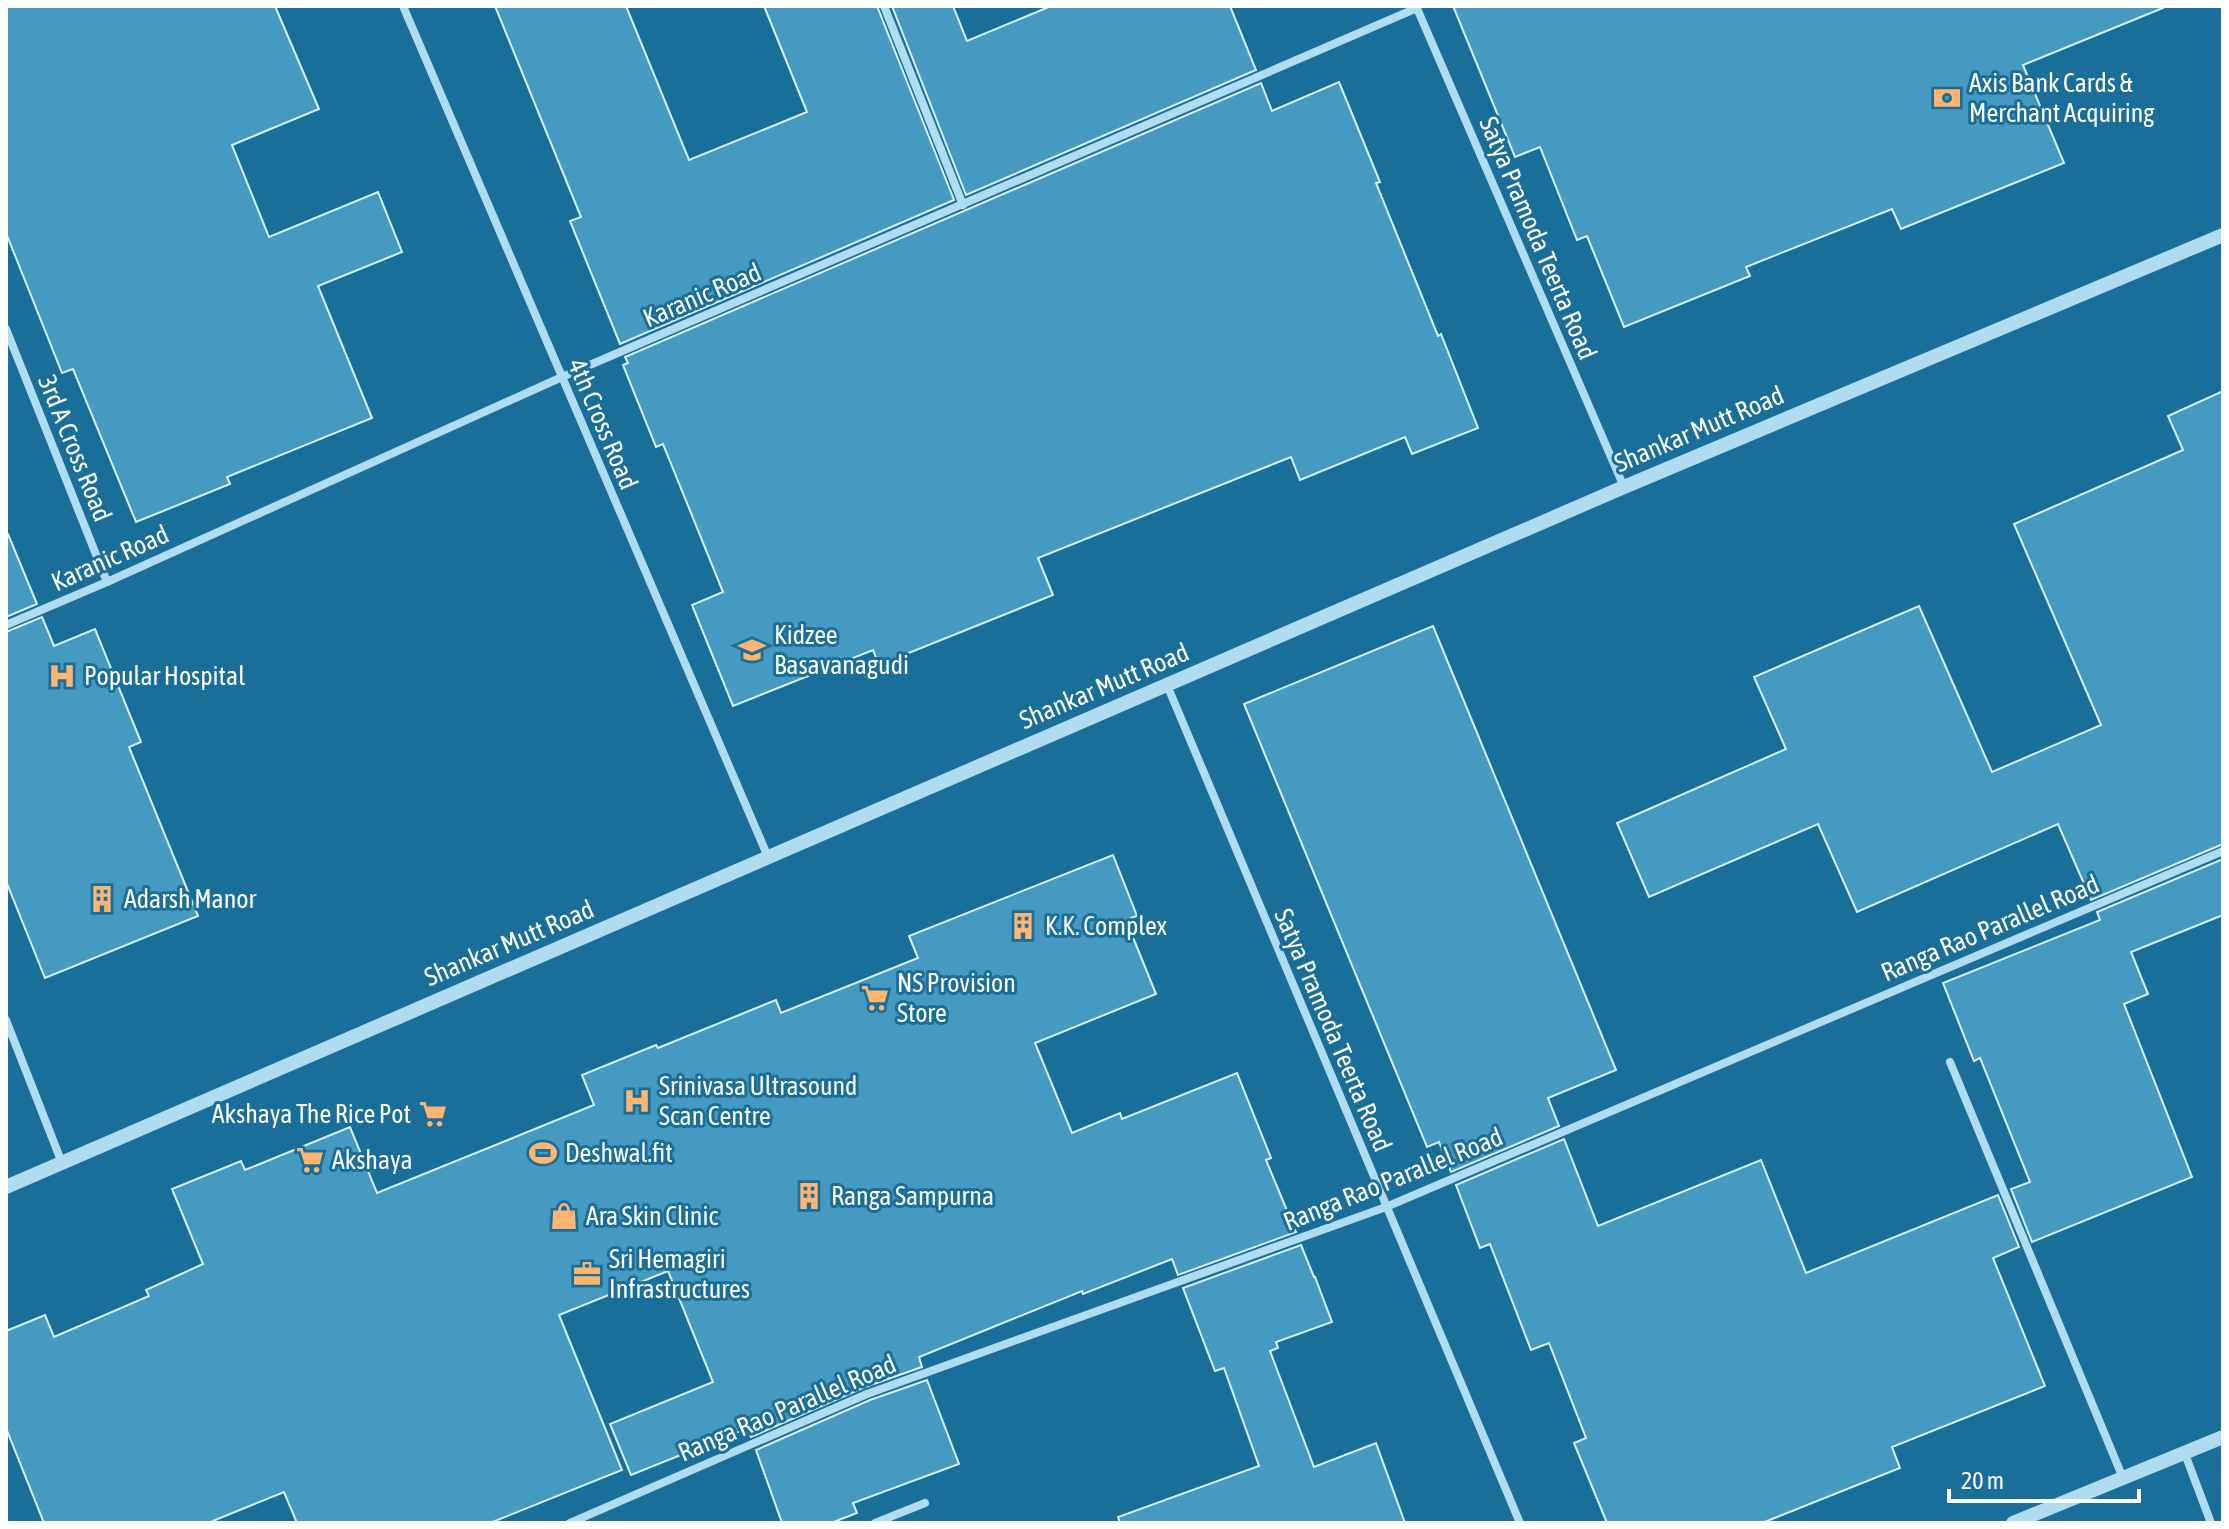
<svg xmlns="http://www.w3.org/2000/svg" width="2229" height="1529" viewBox="0 0 2229 1529" font-family="'Asap Condensed',sans-serif">
<rect width="100%" height="100%" fill="#196f9a"/>
<!-- building -->
<g fill="#469ac2" stroke="#d6f0fc" stroke-width="2">
<path d="M6,6H275L319,109L232,145L269,237L378,192L402,252L318,286L372,418L227,477L230,484L136,522L73,369L62,373L6,233Z"/>
<path d="M495,6H626L689,160L807,112L764,6H877L954,200L620,344L570,221L581,217Z"/>
<path d="M892,6H953L967,41L1051,6H1230L1256,70L966,195Z"/>
<path d="M1453,6H2162L2163,8L2023,65L2064,163L1901,229L1892,209L1746,267L1750,276L1624,327L1587,236L1577,240L1540,147L1515,157Z"/>
<path d="M1339,82L1380,182L1376,183L1438,336L1441,334L1478,428L1412,454L1405,437L1300,480L1291,457L1038,558L1053,595L879,665L873,650L733,706L692,605L723,592L663,444L656,447L623,365L628,363L625,357L1261,83L1272,111Z"/>
<path d="M2223,391V844L2091,900L2058,824L1857,912L1818,824L1649,897L1617,823L1786,749L1754,677L1919,606L1992,772L2101,725L2014,524L2183,450L2168,416Z"/>
<path d="M6,534H8L37,604L6,617Z"/>
<path d="M42,617L54,646L95,629L141,742L129,747L198,916L45,978L6,881V632Z"/>
<path d="M1433,626L1616,1070L1548,1098L1559,1126L1451,1172L1439,1142L1427,1147L1244,704Z"/>
<path d="M1113,855L1137,916L1126,920L1156,994L1035,1043L1072,1133L1120,1113L1122,1119L1237,1073L1271,1158L1266,1160L1296,1232L1178,1275L1172,1259L1083,1294L1082,1291L919,1357L922,1367L865,1387L751,1437L748,1428L631,1475L610,1424L713,1382L668,1271L559,1315L622,1470L490,1523H297L284,1492L208,1523H44L6,1428V1331L45,1315L54,1337L149,1296L146,1290L203,1264L172,1189L241,1161L245,1170L350,1127L377,1193L594,1105L582,1075L656,1045L658,1048L776,1000L781,1013L918,958L909,936Z"/>
<path d="M2223,859V915L2131,952L2148,994L2124,1004L2192,1177L2032,1242L2011,1189L2030,1182L1980,1058L1974,1061L1943,983L2100,920L2097,912Z"/>
<path d="M1564,1139L1598,1226L1761,1160L1806,1273L1998,1195L2019,1247L1993,1258L2045,1386L1892,1447L1900,1468L1762,1523H1607L1574,1443L1586,1438L1549,1343L1531,1350L1490,1244L1480,1248L1456,1185Z"/>
<path d="M1301,1245L1314,1277H1315L1332,1322L1276,1342L1278,1348L1270,1351L1314,1467L1376,1443L1405,1523H1120L1118,1517L1259,1466L1224,1368L1215,1371L1183,1288Z"/>
<path d="M927,1380L959,1464L853,1503L857,1513L831,1523H782L756,1450L870,1400Z"/>
</g>
<g fill="none" stroke-linecap="round" stroke-linejoin="round">
<!-- minor -->
<g stroke="#afdcf1" stroke-width="8">
<path d="M403,6L768,857"/>
<path d="M884,6L963,205"/>
<path d="M1416,6L1624,487"/>
<path d="M6,329L107,582"/>
<path d="M6,625L107,582L562,377L1417,8"/>
<path d="M1167,685L1520,1523"/>
<path d="M6,1020L62,1163"/>
<path d="M1950,1062L2123,1478"/>
<path d="M2185,1454L2211,1523"/>
<path d="M570,1523L867,1394L1386,1207L2223,851"/>
<path d="M875,1523L925,1503"/>
</g>
<!-- tertiary -->
<g stroke="#afdcf1" stroke-width="14">
<path d="M6,1187L1624,487L2223,235"/>
<path d="M2013,1523L2223,1437"/>
</g>
</g>
<!-- icons -->
<defs>
<g id="bank-bare" transform="scale(2.16)"><path d="M-6-4H6V4H-6ZM0-2.3a2.3 2.3 0 1 0 0 4.6a2.3 2.3 0 1 0 0-4.6Z" fill="#ffb46f" stroke="#196f9a" stroke-width="2.5" paint-order="stroke"/></g>
<g id="school-bare" transform="scale(2.16)"><path d="M0-5L7-2L0 1L-7-2ZM-4 1L0 2.5L4 1V4Q0 6-4 4Z" fill="#ffb46f" stroke="#196f9a" stroke-width="2.5" paint-order="stroke"/></g>
<g id="hospital-bare" transform="scale(2.16)"><path d="M-5-5h3v3.5h4V-5h3V5h-3V1.5h-4V5h-3Z" fill="#ffb46f" stroke="#196f9a" stroke-width="2.5" paint-order="stroke"/></g>
<g id="building-bare" transform="scale(2.16)"><path d="M-4-6H4V6H1V3H-1V6H-4ZM-2.5-4.3h1.7v1.8h-1.7ZM.8-4.3h1.7v1.8H.8ZM-2.5-1h1.7V.8h-1.7ZM.8-1h1.7V.8H.8Z" fill="#ffb46f" stroke="#196f9a" stroke-width="2.5" paint-order="stroke"/></g>
<g id="supermarket-bare" transform="scale(2.16)"><path d="M-6-5.5h2.5l.6 2H6L4.5 2H-2.5L-4.4-4H-6ZM-1.5 3.2a1.3 1.3 0 1 0 .1 0ZM3 3.2a1.3 1.3 0 1 0 .1 0Z" fill="#ffb46f" stroke="#196f9a" stroke-width="2.5" paint-order="stroke"/></g>
<g id="stadium-bare" transform="scale(2.16)"><path d="M0-5a6.5 5 0 1 0 0 10a6.5 5 0 1 0 0-10ZM-3.5-1.8h7v3.6h-7Z" fill="#ffb46f" stroke="#196f9a" stroke-width="2.5" paint-order="stroke"/></g>
<g id="shop-bare" transform="scale(2.16)"><path d="M-5-2.5h2.3a2.7 3.5 0 0 1 5.4 0H5L5.5 6h-11ZM-1.5-2.5h3a1.5 2.3 0 0 0-3 0Z" fill="#ffb46f" stroke="#196f9a" stroke-width="2.5" paint-order="stroke"/></g>
<g id="office-bare" transform="scale(2.16)"><path d="M-6-3h4V-5.5h4V-3h4V5H-6ZM-1-4.5V-3h2v-1.5ZM-6 0V1H6V0Z" fill="#ffb46f" stroke="#196f9a" stroke-width="2.5" paint-order="stroke"/></g>
</defs>
<g fill-rule="evenodd">
<use href="#bank-bare" x="1947" y="98"/>
<use href="#school-bare" x="752" y="650"/>
<use href="#hospital-bare" x="62" y="676"/>
<use href="#building-bare" x="102" y="899"/>
<use href="#building-bare" x="1023" y="926"/>
<use href="#supermarket-bare" x="875" y="998"/>
<use href="#hospital-bare" x="637" y="1101"/>
<use href="#supermarket-bare" x="433" y="1114"/>
<use href="#stadium-bare" x="543" y="1153"/>
<use href="#supermarket-bare" x="310" y="1160"/>
<use href="#building-bare" x="809" y="1196"/>
<use href="#shop-bare" x="564" y="1216"/>
<use href="#office-bare" x="587" y="1274"/>
</g>
<g text-anchor="middle" stroke-width="6" stroke-linejoin="round" paint-order="stroke">
<!-- poi labels -->
<g font-size="26" fill="#fff" stroke="#196f9a" text-anchor="start">
<text x="1969" y="92">Axis Bank Cards &amp;<tspan x="1969" dy="30">Merchant Acquiring</tspan></text>
<text x="774" y="644">Kidzee<tspan x="774" dy="30">Basavanagudi</tspan></text>
<text x="84" y="685">Popular Hospital</text>
<text x="124" y="908">Adarsh Manor</text>
<text x="1045" y="935">K.K. Complex</text>
<text x="897" y="992">NS Provision<tspan x="897" dy="30">Store</tspan></text>
<text x="659" y="1095">Srinivasa Ultrasound<tspan x="659" dy="30">Scan Centre</tspan></text>
<text x="411" y="1123" text-anchor="end">Akshaya The Rice Pot</text>
<text x="565" y="1162">Deshwal.fit</text>
<text x="332" y="1169">Akshaya</text>
<text x="831" y="1205">Ranga Sampurna</text>
<text x="586" y="1225">Ara Skin Clinic</text>
<text x="609" y="1268">Sri Hemagiri<tspan x="609" dy="30">Infrastructures</tspan></text>
</g>
<!-- street labels -->
<g font-size="26" fill="#fff" stroke="#196f9a">
<text transform="translate(1538 238) rotate(67)" y="9">Satya Pramoda Teerta Road</text>
<text transform="translate(702 295) rotate(-23)" y="9">Karanic Road</text>
<text transform="translate(603 424) rotate(67)" y="9">4th Cross Road</text>
<text transform="translate(1699 429) rotate(-23)" y="9">Shankar Mutt Road</text>
<text transform="translate(75 448) rotate(68)" y="9">3rd A Cross Road</text>
<text transform="translate(110 558) rotate(-24)" y="9">Karanic Road</text>
<text transform="translate(1104 686) rotate(-23)" y="9">Shankar Mutt Road</text>
<text transform="translate(1990 928) rotate(-23)" y="9">Ranga Rao Parallel Road</text>
<text transform="translate(509 943) rotate(-23)" y="9">Shankar Mutt Road</text>
<text transform="translate(1333 1030) rotate(67)" y="9">Satya Pramoda Teerta Road</text>
<text transform="translate(1393 1179) rotate(-22)" y="9">Ranga Rao Parallel Road</text>
<text transform="translate(787 1408) rotate(-23)" y="9">Ranga Rao Parallel Road</text>
</g>
</g>
<!-- border -->
<rect width="2229" height="1529" fill="none" stroke="#ffffff" stroke-width="16"/>
<!-- scale -->
<path d="M1949 1489v12h190v-12" fill="none" stroke="#ffffff" stroke-width="4"/>
<text x="1961" y="1489" font-size="24" fill="#ffffff" stroke="#196f9a" stroke-width="6" paint-order="stroke">20 m</text>
</svg>
